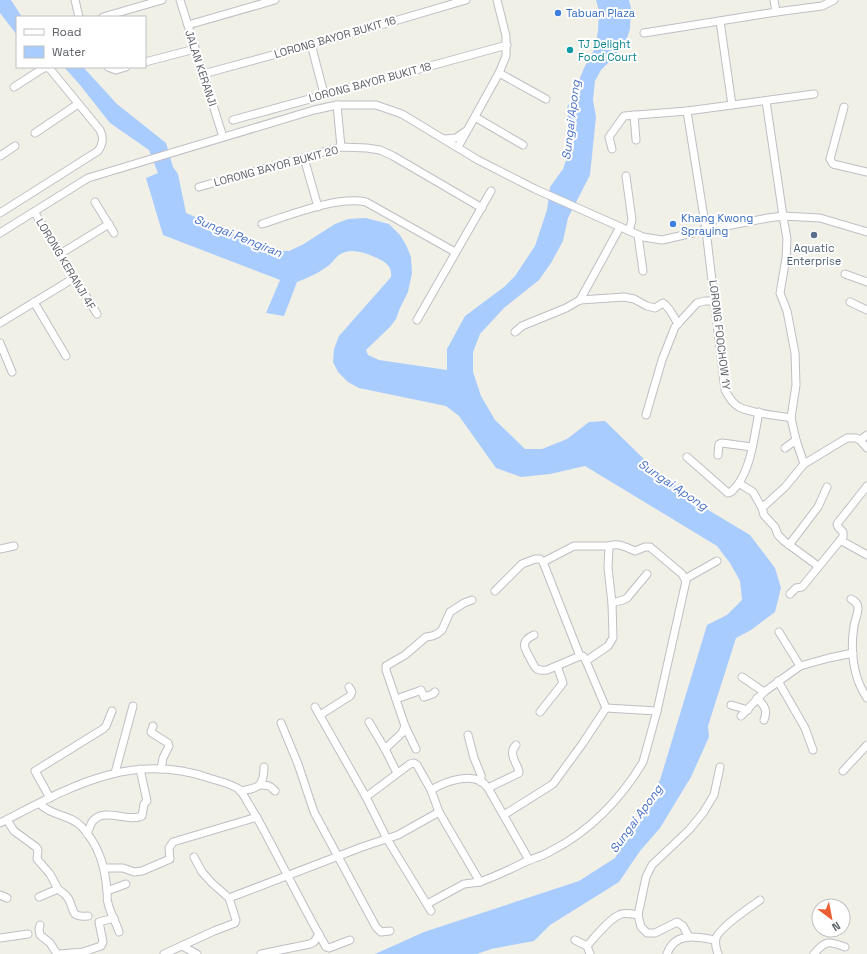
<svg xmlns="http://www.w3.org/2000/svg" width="867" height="954" viewBox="0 0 867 954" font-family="'Space Grotesk',sans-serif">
<rect width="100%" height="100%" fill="#f1f0e7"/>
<!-- water -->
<g fill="#a9ccff">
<path d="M0,0H11L22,17H17V35L0,13Z"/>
<path d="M596,0H629L631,8L630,29L626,41L614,57L601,70L595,81L593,100L596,117L590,175L568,218L563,241L551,263L539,280L504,308L480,334L473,352V372L481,396L495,420L525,449H542L567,439L589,422L605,421L648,463L700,505L750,535L775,568L781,588L775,612L751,630L736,638L708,726L709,737L691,777L660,828L640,851L619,882L550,925L534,941L491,949L477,954H375L424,932L579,881L615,858L660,780L707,625L727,615L742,600L740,581L730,563L717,546L585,466L550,474L521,477L496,468L459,416L446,406L359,388L348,382L338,372L333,362L334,349L339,336L391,277C392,268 388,264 381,260C369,254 351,246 339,255C334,259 331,265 325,268C317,274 307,278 297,282L284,316L266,313L280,280L163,235L146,178L158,173L149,150L110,123L80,85L64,67H83L117,104L166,143L173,167L178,174L186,213L270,250L289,251L302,245L335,224L348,219L366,218L389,224L400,235L406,245L411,257L412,273L408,292L400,308L396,319L390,327L366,350L368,355L379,360L447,370V349L465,316L504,287L515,276L535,246L547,210L550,187L563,169L572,143L569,125L567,108L585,66L595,48L598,31L599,11Z"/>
</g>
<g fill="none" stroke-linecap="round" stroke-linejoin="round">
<!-- minor casing -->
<g stroke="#bebfc5" stroke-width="9">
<g id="minor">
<path d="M75,0L79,17"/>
<path d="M180,0L223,137"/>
<path d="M774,0L776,12"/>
<path d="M103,17L162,0"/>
<path d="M720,21L732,105"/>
<path d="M188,25L275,0"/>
<path d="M644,33L776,12L822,6L834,0"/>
<path d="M311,44L324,94"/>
<path d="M145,62L195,49"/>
<path d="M108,67L116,70L126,67"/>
<path d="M499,73L546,99"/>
<path d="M203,74L357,32L466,0"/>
<path d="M337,105L341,147"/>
<path d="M844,107L830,159L833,164L867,172"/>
<path d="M687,111L706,230L725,390C728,396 732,403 739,407C753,414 776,415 791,418"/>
<path d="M634,115L636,140"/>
<path d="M475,117L523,145"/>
<path d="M233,120L507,45"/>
<path d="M35,133L78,104"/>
<path d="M445,139L456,138L466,131"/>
<path d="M458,147L499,73L506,56V36L497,0"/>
<path d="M612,149L609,137L624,116L687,111L814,94"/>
<path d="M0,156L15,146"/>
<path d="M304,158L318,207"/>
<path d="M626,176L632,220L629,231"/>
<path d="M199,187L341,147L367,148L380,150L393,156L482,208"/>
<path d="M95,202L114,233"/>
<path d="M0,213L98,151C103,144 104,138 100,130L50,69L46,67L42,69L14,87"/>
<path d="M35,213L97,314"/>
<path d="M262,224C290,215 337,196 366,202L455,252"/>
<path d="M0,233L88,178L314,110L337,105H376L402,114L478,160L535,189L643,237L662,240L706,230L768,218L783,216L820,218L867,232"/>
<path d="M638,235L643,271"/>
<path d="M60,254L109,224"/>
<path d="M845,274L867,282"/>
<path d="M580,300L620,227"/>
<path d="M34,302L66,356"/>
<path d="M850,302L867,310"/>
<path d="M417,320L491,191"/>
<path d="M0,323L74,278"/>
<path d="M515,332L522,326L566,308L580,300L624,297L634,299L647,306L655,308L663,303C671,309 673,316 678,324"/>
<path d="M0,343L12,372"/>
<path d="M646,415L662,360L675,327L697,303L705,301H715"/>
<path d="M860,440L867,448"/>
<path d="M785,448L796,440"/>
<path d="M718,455L719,444L722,443L752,447"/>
<path d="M687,457L728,493L731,492C751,475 754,436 759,412"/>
<path d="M804,464L847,438H856L860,440L867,435"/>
<path d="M740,484L753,492L762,508L764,515L775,527L778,535L784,541L818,566"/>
<path d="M762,508L785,487L804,464L796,440L791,418L796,385L795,353L787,311L780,293L786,258L787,239L783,216L766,101"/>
<path d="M840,540L867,555"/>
<path d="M789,545L818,507L827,487"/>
<path d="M0,549L14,546"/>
<path d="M685,579L717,561"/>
<path d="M495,591L522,564L535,559H540L543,562L580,656"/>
<path d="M790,594L796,588L802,587L843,537V532L838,527L837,524L867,486"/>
<path d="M851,599C855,601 858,603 858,608C858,614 855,620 854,626C850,650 853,678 867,698"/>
<path d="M612,603L623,600L627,598L647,574"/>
<path d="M779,632L800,666"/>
<path d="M534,635C520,641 524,648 530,658C532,662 534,667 537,669C541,671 543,670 547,670L580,656H583L586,661L606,708"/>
<path d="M586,661L608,646L613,638L612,603L608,568L609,546"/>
<path d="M742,677L764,692"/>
<path d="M778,681L805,728L813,750"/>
<path d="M757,698C764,705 768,710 764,720"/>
<path d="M396,699L419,691L421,690L424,697L433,694L435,692"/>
<path d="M731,705L748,710"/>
<path d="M315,707L366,797L387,839L431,911"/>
<path d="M606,708L657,711"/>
<path d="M540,712L563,683L557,666"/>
<path d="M320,715L350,696L352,692L349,687"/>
<path d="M741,716L764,692L800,666L829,658L853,653"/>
<path d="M369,722L385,749L397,773"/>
<path d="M281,723L298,764L314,812L376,927L381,932L390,931"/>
<path d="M153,726L151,732L152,733L168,743L169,746L163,758L161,769"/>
<path d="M468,735L474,758L481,775V782"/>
<path d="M385,749L402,733L405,726"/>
<path d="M416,749L405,726L386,670V666L405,655L426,637L432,636L437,634L442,630L450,612L464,603L472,600"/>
<path d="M843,771L867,745"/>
<path d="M115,773L133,706"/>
<path d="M260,785C267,785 270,785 275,791"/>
<path d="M488,788L519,773V771C516,762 508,753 516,745"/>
<path d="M431,790C446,781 476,770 488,788L529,860"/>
<path d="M240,791C258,788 264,787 264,767"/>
<path d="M366,797L410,764L414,763L417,765L431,790L439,812L480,882L464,884L427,904"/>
<path d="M50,798L35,771L103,729L106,726L112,711"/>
<path d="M40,804C51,816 70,814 82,827C99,846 105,866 107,891C108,895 106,899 108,903C110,913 116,922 119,932"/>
<path d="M504,815L553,784L583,743L606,708"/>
<path d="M7,820L14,831L36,847L38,850L37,859L50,874L58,889L39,897"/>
<path d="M0,823C69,788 129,751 209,778C218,781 233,784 240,790C243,794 246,799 248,803C256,815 262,827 269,840C288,876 306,912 326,947L329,948L350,940"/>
<path d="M87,834C89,830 90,825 92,822C104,806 128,823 142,816L144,804L147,801L140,769"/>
<path d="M104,868H123L134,872L142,871L170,859L169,848L173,842L257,817"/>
<path d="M480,882C496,876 511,869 525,862C534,858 543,856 551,851C589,832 621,799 643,762L657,711L686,581L682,574L650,547H645L635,551C627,548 618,542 609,546H574L543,562"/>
<path d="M58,889C62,892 65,894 68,898C75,909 69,918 88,916"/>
<path d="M107,891L126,884"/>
<path d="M0,895L7,898"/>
<path d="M229,898L362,847L398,835L439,812"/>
<path d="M40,925L39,929L40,935L50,943L57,954"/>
<path d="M689,937L683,926L677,922L655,933H647L641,927L638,915L646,877L652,865L689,830L703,813L714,795L720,767"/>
<path d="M0,938L28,934"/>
<path d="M575,940L587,946L590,954"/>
<path d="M182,946L197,954"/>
<path d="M587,946C595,937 608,920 619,915C624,912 632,914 638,915"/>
<path d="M60,954L83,952L101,946L103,942L99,922L114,918"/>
<path d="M164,954L214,931L235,923L236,920L229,898L212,883L202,872L194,857"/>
<path d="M261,954L310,944L314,942L319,934"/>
<path d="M667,954C675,931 697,937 715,940"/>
<path d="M718,954C716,949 715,943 716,938C719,928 750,907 760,900"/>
<path d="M814,954C825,940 829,941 845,947"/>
</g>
</g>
<!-- minor -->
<use href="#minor" stroke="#fff" stroke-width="7"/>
</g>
<!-- markers -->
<g fill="#3f7fe0" stroke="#fff" stroke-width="1.5">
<circle cx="558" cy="13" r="4"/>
<circle cx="673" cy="224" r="4"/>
</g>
<circle fill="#0f9aa8" stroke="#fff" stroke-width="1.5" cx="570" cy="50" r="4"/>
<circle fill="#5c6f8a" stroke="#fff" stroke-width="1.5" cx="814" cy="235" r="4"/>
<g text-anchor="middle" stroke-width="4" stroke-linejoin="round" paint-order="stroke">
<!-- shop labels -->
<g font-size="11" fill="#366cbe" stroke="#fff" text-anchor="start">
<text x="566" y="17">Tabuan Plaza</text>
<text x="681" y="222">Khang Kwong<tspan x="681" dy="13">Spraying</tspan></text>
</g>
<!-- street labels -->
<g font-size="11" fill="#5e6167" stroke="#fff">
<text transform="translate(335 37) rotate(-16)" y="4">LORONG BAYOR BUKIT 16</text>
<text transform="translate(201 68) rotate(72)" y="4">JALAN KERANJI</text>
<text transform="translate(370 82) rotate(-15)" y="4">LORONG BAYOR BUKIT 18</text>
<text transform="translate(276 166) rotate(-15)" y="4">LORONG BAYOR BUKIT 20</text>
<text transform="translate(66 264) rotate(59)" y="4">LORONG KERANJI 4F</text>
<text transform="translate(720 335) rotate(83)" y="4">LORONG FOOCHOW 1Y</text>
</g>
<!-- culture labels -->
<g font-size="11" fill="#0d838f" stroke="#fff" text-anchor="start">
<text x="578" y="48">TJ Delight<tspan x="578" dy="13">Food Court</tspan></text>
</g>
<!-- service labels -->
<g font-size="11" fill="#4e5e75" stroke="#fff">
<text x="814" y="252">Aquatic<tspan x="814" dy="13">Enterprise</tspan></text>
</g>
<!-- water labels -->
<g font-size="12" font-style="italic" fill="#4871c6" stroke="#fff">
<text transform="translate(571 120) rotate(-83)" y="4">Sungai Apong</text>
<text transform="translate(238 236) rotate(22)" y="4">Sungai Pengiran</text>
<text transform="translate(673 485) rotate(34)" y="4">Sungai Apong</text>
<text transform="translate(636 819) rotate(-54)" y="4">Sungai Apong</text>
</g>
</g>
<!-- legend -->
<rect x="16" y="16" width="130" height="52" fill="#ffffff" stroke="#bfc0c2"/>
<rect x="24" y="29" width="20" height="6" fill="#ffffff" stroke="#bfc0c2"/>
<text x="52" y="36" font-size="12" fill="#5e6167">Road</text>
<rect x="24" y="46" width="20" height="12" fill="#a9ccff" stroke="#bfc0c2"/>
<text x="52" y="56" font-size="12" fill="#5e6167">Water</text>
<!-- north arrow -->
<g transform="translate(831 918) rotate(148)"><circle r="19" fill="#ffffff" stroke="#bfc0c2"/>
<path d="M0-3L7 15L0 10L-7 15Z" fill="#eb5e33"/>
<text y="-6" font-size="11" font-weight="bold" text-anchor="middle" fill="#5e6167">N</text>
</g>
</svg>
